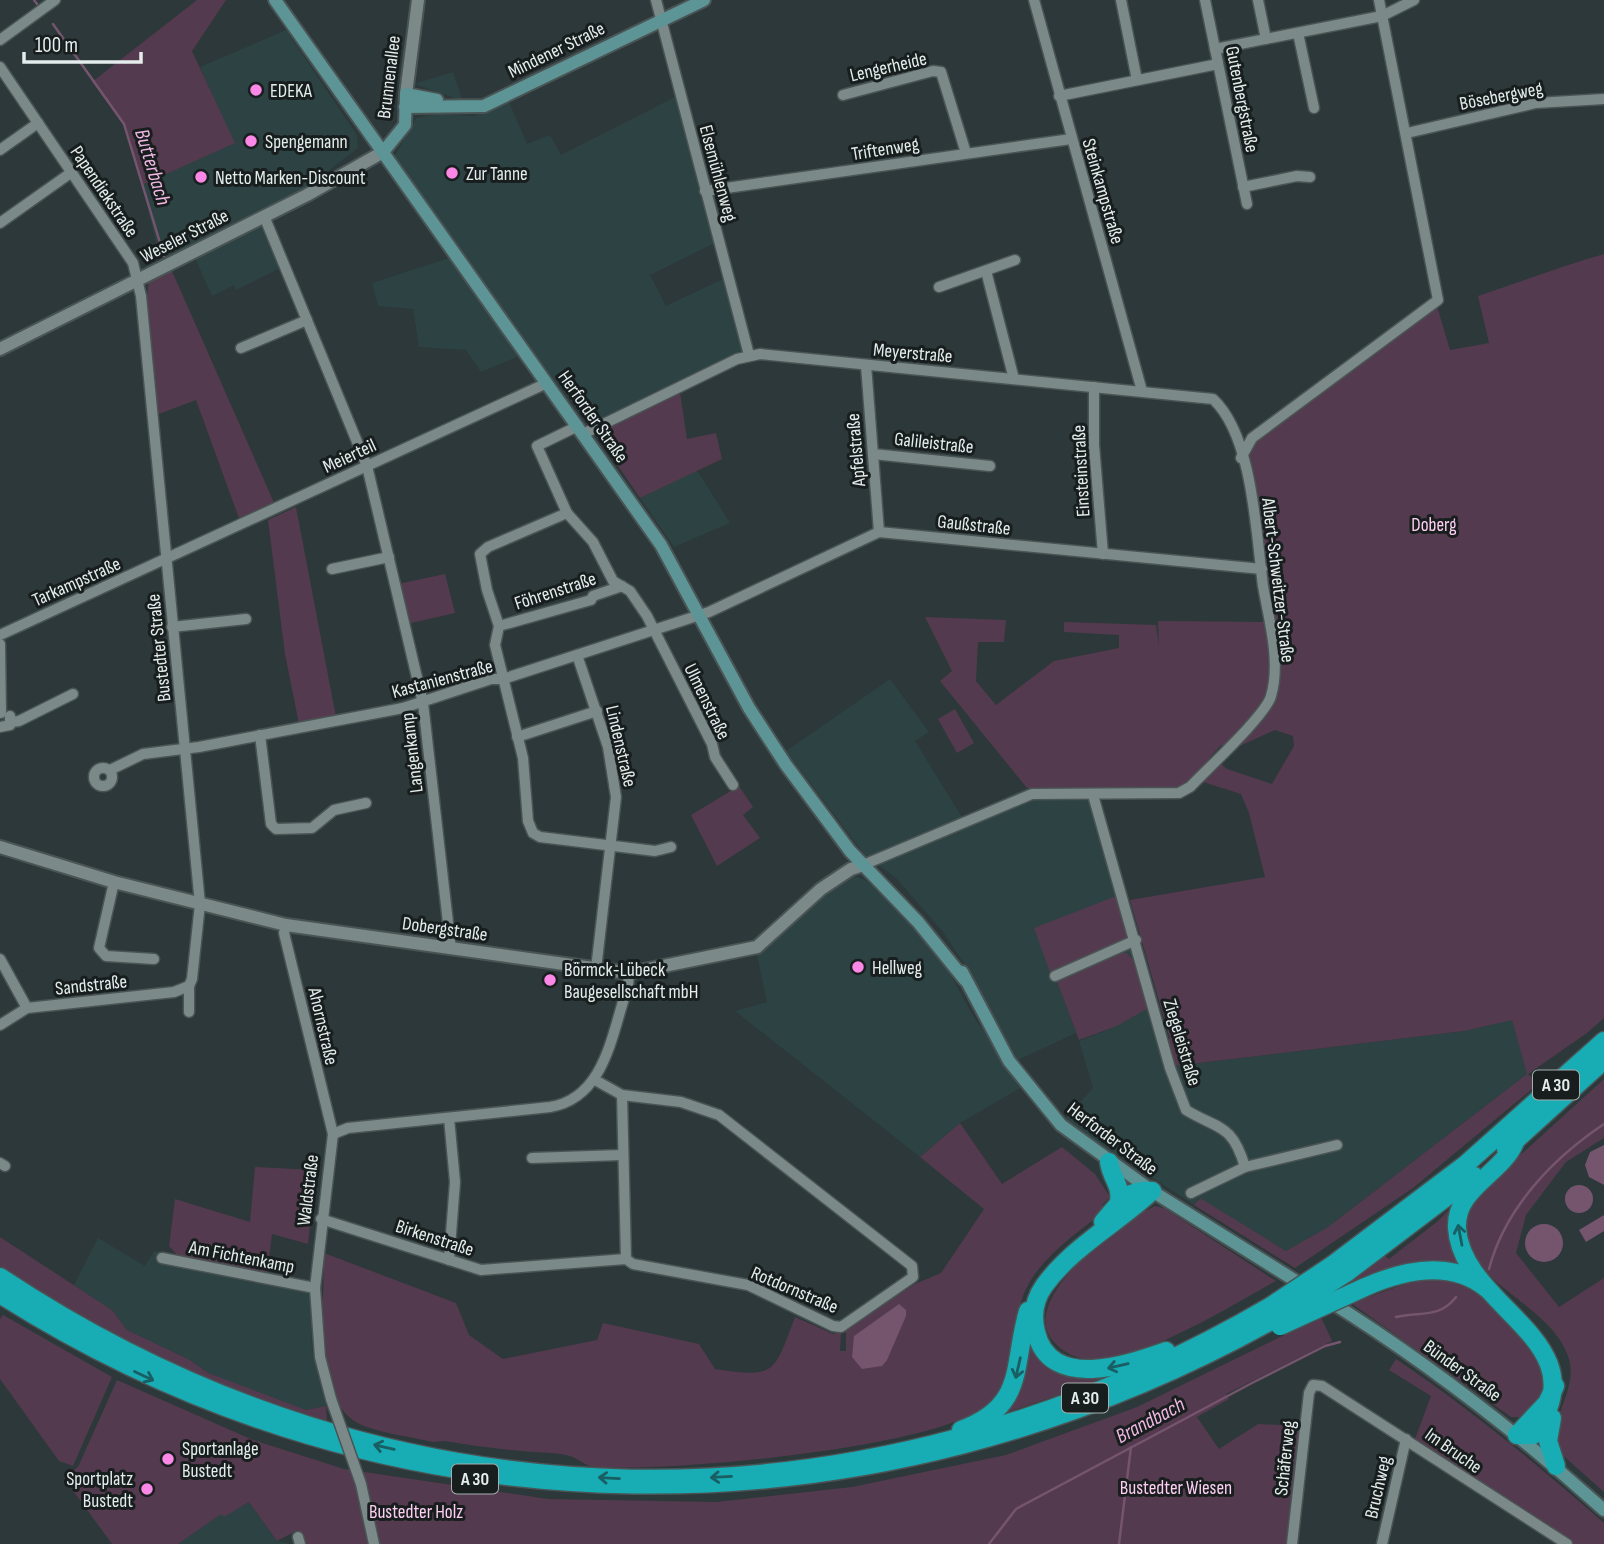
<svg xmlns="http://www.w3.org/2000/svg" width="1604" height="1544" viewBox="0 0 1604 1544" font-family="'Sofia Sans Condensed',sans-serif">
<rect width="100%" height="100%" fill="#2c3839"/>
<!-- built -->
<g fill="#2d4243">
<path d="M286,30L357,135L358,148L298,194L161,263L142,185L234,143L200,67Z"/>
<path d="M453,72L463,101L414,84Z"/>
<path d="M677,96L715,243L650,275L666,306L725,278L745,355L678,384L680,392L598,431L597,435L532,351L393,159L416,118L438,114L474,116L509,102L527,144L550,135L561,155Z"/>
<path d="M259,226L264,229L280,268L236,290L234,285L212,296L195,258Z"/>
<path d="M452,257L519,356L481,372L466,350L419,347L413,309L378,306L372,283Z"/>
<path d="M697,470L730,523L674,547L640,498Z"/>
<path d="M890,679L929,732L915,741L962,817L1027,788L1034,798H1098L1175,1066L1464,1031L1512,1019L1527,1074L1328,1227L1286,1251L1199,1198L1194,1205L1185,1199L1064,1120L1093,1088L1079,1041L1117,1026L1141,982L1133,960L1127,953L1056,978L1076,1033L1018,1060L969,971L943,932L897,879L864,854L786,751Z"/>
<path d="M855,876L867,881L919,932L948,970L972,1014L1022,1087L960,1123L920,1157L735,1011L767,1002L756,951L811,903Z"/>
<path d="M98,1238L145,1266L154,1251L303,1280L310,1291L312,1350L326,1406L306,1410L247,1390L208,1373L190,1360L127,1330L112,1310L74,1285Z"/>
<path d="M249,1502L277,1541L290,1544H178L221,1513L224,1517Z"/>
</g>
<!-- green -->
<g fill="#543a4e">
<path d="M197,0H226L192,51L235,143L142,185L124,123L92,82Z"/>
<path d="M1604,254V1018L1587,1033L1528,1074L1538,1084L1413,1188L1295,1268L1194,1205L1200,1198L1286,1251L1328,1227L1527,1074L1512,1020L1464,1031L1174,1066L1168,1040L1170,1039L1130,900L1265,877L1249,813L1241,794L1203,782L1219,762L1227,769L1272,784L1294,746L1293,736L1275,730L1229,751L1221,745L1186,785L1172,792L1027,788L940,681L952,671L925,617L1006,620L1004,642H978L976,681L996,705L1054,661L1119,648V635L1064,632V622L1156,625L1159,646L1158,621L1271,622L1247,458L1256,442L1437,306L1450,350L1489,343L1478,296C1521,282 1561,266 1604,254Z"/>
<path d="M172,271L275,505L240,521L196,400L156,415L146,304L149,281Z"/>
<path d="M680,392L687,439L716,433L722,459L640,498L597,435L598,432Z"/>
<path d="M296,507L336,717L299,724L285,654L268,520Z"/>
<path d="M445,574L455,613L407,624L398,584Z"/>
<path d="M955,709L974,743L957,753L938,719Z"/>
<path d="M739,786L753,807L743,815L760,838L717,866L691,815Z"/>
<path d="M1119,895L1127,927V940L1051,975L1034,928Z"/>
<path d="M1117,953H1127L1133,960L1148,1008L1117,1026L1079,1040L1056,979Z"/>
<path d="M1604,1079V1138L1566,1162L1526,1215L1516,1253L1559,1307L1604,1278V1492L1558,1451C1557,1444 1555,1436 1556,1429C1560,1403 1577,1383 1568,1356C1546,1294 1437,1278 1473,1198Z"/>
<path d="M960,1123L1002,1184L1062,1147L1095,1174L1110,1197L1102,1205L1107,1209C1079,1232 1041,1256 1025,1291C1010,1325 1020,1373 993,1401C946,1449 665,1472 594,1467C585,1466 579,1459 570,1456C556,1452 538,1453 523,1451C496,1449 470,1445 444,1441L433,1442C411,1437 386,1434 364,1426C321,1410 322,1338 319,1299H323L324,1253L456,1303L469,1335L503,1359L597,1340L603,1323L699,1344L715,1369C777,1379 774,1372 795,1317L833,1334L841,1332L840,1351H846V1328L915,1284L941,1273L984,1209L920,1157Z"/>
<path d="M255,1167L316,1170L308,1244L272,1234L267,1274L178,1256L169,1246L175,1199L250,1222Z"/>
<path d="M1463,1196L1468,1265L1456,1270L1345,1291L1340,1288L1385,1256L1389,1259L1438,1221Z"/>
<path d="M1155,1206L1164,1208L1276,1281C1232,1305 1140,1363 1090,1359C1074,1358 1064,1353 1053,1341C1021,1304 1099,1241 1127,1221C1135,1215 1146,1211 1155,1206Z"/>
<path d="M0,1237L112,1310L127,1330L190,1360L208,1373L306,1410L326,1406L327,1422C285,1407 242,1393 201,1377C130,1348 64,1309 0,1266Z"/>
<path d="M1420,1279L1446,1280L1468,1288L1490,1303L1541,1354L1547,1395L1525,1417H1511L1351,1303Z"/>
<path d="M3,1315L112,1377L73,1466L59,1461L0,1379V1319Z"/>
<path d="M1321,1317L1332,1341L1226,1394L1229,1399L1197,1417L1219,1449L1258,1424L1302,1426L1292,1544H304L298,1530L277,1541L249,1502L224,1517L221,1514L178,1544H112L63,1477L78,1467L117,1380L253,1440L344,1469L548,1499L716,1502L852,1487L1006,1455L1137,1407Z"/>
<path d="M1029,1319L1047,1357L1144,1366L999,1415Z"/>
<path d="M1396,1359C1470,1409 1537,1464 1604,1523V1544H1571L1415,1439L1431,1396L1389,1370Z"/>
</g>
<!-- water -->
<g fill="#75546e">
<path d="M1604,1145V1185L1589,1177L1585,1165L1590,1152Z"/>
<circle cx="1579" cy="1199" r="14"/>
<path d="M1604,1215V1231L1586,1242L1579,1230Z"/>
<circle cx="1544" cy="1243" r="19"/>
<path d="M899,1304L906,1310V1316L887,1360L882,1366L862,1369L852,1357L854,1336Z"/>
</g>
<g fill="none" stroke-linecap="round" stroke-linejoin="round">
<!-- stream -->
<g stroke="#75546e" stroke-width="2.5">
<path d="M34,0L37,4"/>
<path d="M53,24L124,124L164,256"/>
<path d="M1489,1269C1505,1208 1553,1158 1604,1124"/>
<path d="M1396,1317C1420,1311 1439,1319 1456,1297"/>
<path d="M989,1544L1016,1509L1252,1383L1325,1346L1340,1342"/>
<path d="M1119,1544L1131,1447"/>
</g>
<!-- minor casing -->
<g stroke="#4a5455" stroke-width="13">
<g id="minor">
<path d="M656,0L749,355"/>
<path d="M1034,0L1142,391"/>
<path d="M1121,0L1137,80"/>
<path d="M1205,0L1247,204"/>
<path d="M1258,0L1266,39"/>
<path d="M1298,33L1314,108"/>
<path d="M0,40L55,0"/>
<path d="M1215,49L1382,16L1414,0"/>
<path d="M0,67L133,263L141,296L200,904L192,979L189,986V1012"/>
<path d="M843,95L933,71L941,72L966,153"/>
<path d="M1059,96L1218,64"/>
<path d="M1407,133L1536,103L1604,99"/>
<path d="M0,150L38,123"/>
<path d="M1243,187L1297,176L1310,177"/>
<path d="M705,191L1071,139"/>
<path d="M264,216L367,466L423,703L451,949"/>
<path d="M0,223L72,172"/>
<path d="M986,271L1014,379"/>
<path d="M939,287L1015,260"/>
<path d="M241,348L307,320"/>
<path d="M866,365L879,532"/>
<path d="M1094,387V445L1103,554"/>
<path d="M583,434L737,359L760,354L1213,399C1253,436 1256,534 1263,586C1269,620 1281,662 1271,696C1266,715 1207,769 1190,787L1179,793L1032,794L863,865"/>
<path d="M873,454L990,466"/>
<path d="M1241,458L1252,438L1438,300L1379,0"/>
<path d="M567,513L537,446L578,426"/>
<path d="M332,569L389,557"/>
<path d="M499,626L591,600L593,596L622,586"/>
<path d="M172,627L246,619"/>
<path d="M0,635L547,383"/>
<path d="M0,644L1,713"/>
<path d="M577,655L608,747L616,797L596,969"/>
<path d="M11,722L19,721L73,694"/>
<path d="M0,727L10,725V716"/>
<path d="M260,735L271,824L276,829L312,828L334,810L366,803"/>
<path d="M517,737L597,711"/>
<circle cx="103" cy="777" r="9"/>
<path d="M110,770L143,754L199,747L403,708L491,679H503L709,612L879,532L1262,569"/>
<path d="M1093,795L1170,1068L1186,1110C1219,1130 1232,1123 1245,1167"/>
<path d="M671,847L655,851L540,837L533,833L528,821L523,758L495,645L499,626L487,590L480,554L488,547L567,513L593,542L613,581L630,591L647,616L712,744L715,757L733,785"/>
<path d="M114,882L99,948L106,956L154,959"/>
<path d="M286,925L284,933L333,1134"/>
<path d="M0,959L27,1008"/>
<path d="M1055,976L1136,940"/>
<path d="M0,1025L27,1008L174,992L189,986"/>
<path d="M595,1080L622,1095L681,1102L719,1115L912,1266L913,1277L841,1327L833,1326L748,1285L633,1264L626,1259L622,1095"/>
<path d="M449,1118L455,1182L449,1260"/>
<path d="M532,1158L621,1155"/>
<path d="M0,1163L5,1166"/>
<path d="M1191,1193L1245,1167L1337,1145"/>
<path d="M321,1219L481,1270L626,1259"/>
<path d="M162,1258L315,1288"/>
<path d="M331,1399L320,1357L315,1288L333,1134L348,1128L550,1107C606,1098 612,1031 628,986L629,973"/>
<path d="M361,1484L374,1544"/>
<path d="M298,1537L300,1544"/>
<path d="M1292,1544L1309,1393L1313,1385L1322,1386L1567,1544"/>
<path d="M1382,1544L1406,1439"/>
</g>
</g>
<!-- tertiary casing -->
<g stroke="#4a5455" stroke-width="16">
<g id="tertiary">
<path d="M406,94L418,0"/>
<path d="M0,349L307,195L383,152"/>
<path d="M0,847L114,882L286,925L629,973L757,947L821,889L851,869L863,865"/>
</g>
</g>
<!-- secondary casing -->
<g stroke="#4a5455" stroke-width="16">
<g id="secondary">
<path d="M275,0L661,545L749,708L786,765L850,851L918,922L965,980"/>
<path d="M405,107L484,106L704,0"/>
<path d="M383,152L405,125L406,94L437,100"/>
<path d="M962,972L1009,1061L1061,1125L1152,1191L1307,1288"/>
<path d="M1326,1299C1425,1361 1517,1432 1604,1510"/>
</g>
</g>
<!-- motorway casing -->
<g stroke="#4a5455" stroke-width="21">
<g id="motorway">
<path d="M1515,1142C1502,1174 1455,1188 1457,1228C1462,1309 1604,1341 1533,1435H1517"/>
<path d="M1506,1149L1604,1060"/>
<path d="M1109,1162C1111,1178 1122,1185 1119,1203"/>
<path d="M1152,1191C1118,1223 1072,1247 1044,1286C1034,1300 1032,1316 1036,1332C1050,1392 1129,1364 1166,1351"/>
<path d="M1103,1222C1119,1204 1127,1188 1152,1191"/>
<path d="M1334,1264L1465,1165L1604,1041"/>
<path d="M1346,1273L1474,1176"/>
<path d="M0,1277C394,1539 865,1543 1271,1306"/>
<path d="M1363,1288C1401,1271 1450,1259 1486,1288"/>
<path d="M0,1294C393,1544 873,1544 1276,1318"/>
<path d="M1552,1418L1548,1441L1556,1466"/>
<path d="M961,1430C1027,1406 1012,1365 1028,1311"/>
<path d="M1517,1435L1547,1403L1555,1386"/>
</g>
</g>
<!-- minor -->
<use href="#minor" stroke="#7b8989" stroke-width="10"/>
<!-- tertiary -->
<use href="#tertiary" stroke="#7b8989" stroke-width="12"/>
<!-- secondary -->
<use href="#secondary" stroke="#5d9496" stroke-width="12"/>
<!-- motorway -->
<use href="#motorway" stroke="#18acb5" stroke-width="18"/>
<!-- minor-bridge casing -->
<g stroke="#4a5455" stroke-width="13" stroke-linecap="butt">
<path id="minor-bridge" d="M331,1399L361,1484"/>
</g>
<!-- motorway-bridge casing -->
<g stroke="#4a5455" stroke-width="21" stroke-linecap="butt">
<g id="motorway-bridge">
<path d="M1271,1306L1334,1264"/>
<path d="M1276,1318L1346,1273"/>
<path d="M1280,1326L1363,1288"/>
</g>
</g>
<!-- minor-bridge -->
<use href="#minor-bridge" stroke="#7b8989" stroke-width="10"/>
<!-- motorway-bridge -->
<use href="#motorway-bridge" stroke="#18acb5" stroke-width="18"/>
</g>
<!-- one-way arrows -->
<defs><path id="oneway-shaft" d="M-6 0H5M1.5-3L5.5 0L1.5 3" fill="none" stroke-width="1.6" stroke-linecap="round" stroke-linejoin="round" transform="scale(1.75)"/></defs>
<g stroke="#185e62">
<use href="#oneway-shaft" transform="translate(1460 1235) rotate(-101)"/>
<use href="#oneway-shaft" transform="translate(1118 1366) rotate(167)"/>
<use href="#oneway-shaft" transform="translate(1018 1368) rotate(103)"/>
<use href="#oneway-shaft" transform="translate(144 1376) rotate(25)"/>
<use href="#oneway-shaft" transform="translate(384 1447) rotate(-167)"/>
<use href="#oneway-shaft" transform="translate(721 1477) rotate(177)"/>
<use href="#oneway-shaft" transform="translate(609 1478) rotate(-177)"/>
</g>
<!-- markers -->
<g fill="#fb87e6" stroke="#181e1e" stroke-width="2.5">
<circle cx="256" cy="90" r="7"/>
<circle cx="251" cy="141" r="7"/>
<circle cx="452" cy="173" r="7"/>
<circle cx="201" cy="177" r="7"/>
<circle cx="858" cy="967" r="7"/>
<circle cx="550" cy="980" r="7"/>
<circle cx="168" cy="1459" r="7"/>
<circle cx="147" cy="1489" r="7"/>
</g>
<g text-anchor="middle" stroke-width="6" stroke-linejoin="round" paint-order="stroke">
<!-- shield labels -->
<g fill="#181e1e" stroke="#a7aeae" stroke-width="2">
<rect x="1533" y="1070.5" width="46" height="29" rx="5"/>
<rect x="1062" y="1383.5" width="46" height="29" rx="5"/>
<rect x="452" y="1464.5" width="46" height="29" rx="5"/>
</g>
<g font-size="18" font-weight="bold" fill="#e4ecec">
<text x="1556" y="1091">A 30</text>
<text x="1085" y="1404">A 30</text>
<text x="475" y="1485">A 30</text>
</g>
<!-- street labels -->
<g font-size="19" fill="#e4ecec" stroke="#181e1e">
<text transform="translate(556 49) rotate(-26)" y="7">Mindener Straße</text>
<text transform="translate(888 66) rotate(-13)" y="7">Lengerheide</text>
<text transform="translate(388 77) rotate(-83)" y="7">Brunnenallee</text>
<text transform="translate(1501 95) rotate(-11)" y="7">Bösebergweg</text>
<text transform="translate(1243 99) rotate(79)" y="7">Gutenbergstraße</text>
<text transform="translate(885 148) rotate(-9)" y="7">Triftenweg</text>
<text transform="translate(719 173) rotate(75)" y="7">Elsemühlenweg</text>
<text transform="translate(105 191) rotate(56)" y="7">Papendiekstraße</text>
<text transform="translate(1104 191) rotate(74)" y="7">Steinkampstraße</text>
<text transform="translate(184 235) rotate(-27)" y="7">Weseler Straße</text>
<text transform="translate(913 352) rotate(5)" y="7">Meyerstraße</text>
<text transform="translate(594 416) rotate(55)" y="7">Herforder Straße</text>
<text transform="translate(934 442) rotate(6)" y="7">Galileistraße</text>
<text transform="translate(855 450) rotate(-95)" y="7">Apfelstraße</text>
<text transform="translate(349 455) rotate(-25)" y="7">Meierteil</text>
<text transform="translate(1080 471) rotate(-93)" y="7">Einsteinstraße</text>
<text transform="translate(974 524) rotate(6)" y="7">Gaußstraße</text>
<text transform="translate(1279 580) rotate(83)" y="7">Albert-Schweitzer-Straße</text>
<text transform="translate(76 581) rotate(-24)" y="7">Tarkampstraße</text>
<text transform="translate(555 590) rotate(-18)" y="7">Föhrenstraße</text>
<text transform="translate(158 648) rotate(-96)" y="7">Bustedter Straße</text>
<text transform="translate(442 678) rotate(-15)" y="7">Kastanienstraße</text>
<text transform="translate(708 701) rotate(64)" y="7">Ulmenstraße</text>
<text transform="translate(622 746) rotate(77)" y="7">Lindenstraße</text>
<text transform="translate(411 753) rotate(-97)" y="7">Langenkamp</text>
<text transform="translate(445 928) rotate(8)" y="7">Dobergstraße</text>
<text transform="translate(91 984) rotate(-6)" y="7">Sandstraße</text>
<text transform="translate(324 1026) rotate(77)" y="7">Ahornstraße</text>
<text transform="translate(1183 1042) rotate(73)" y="7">Ziegeleistraße</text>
<text transform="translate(1113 1138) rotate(37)" y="7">Herforder Straße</text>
<text transform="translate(307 1190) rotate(-83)" y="7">Waldstraße</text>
<text transform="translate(435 1237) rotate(18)" y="7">Birkenstraße</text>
<text transform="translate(242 1256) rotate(11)" y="7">Am Fichtenkamp</text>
<text transform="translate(795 1289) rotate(23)" y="7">Rotdornstraße</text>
<text transform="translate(1463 1370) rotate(36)" y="7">Bünder Straße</text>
<text transform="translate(1454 1450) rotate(35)" y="7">Im Bruche</text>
<text transform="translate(1284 1458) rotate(-84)" y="7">Schäferweg</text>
<text transform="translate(1377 1487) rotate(-77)" y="7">Bruchweg</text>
</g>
<!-- poi labels -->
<g font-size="19" fill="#e4ecec" stroke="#181e1e" text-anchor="start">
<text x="270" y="97">EDEKA</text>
<text x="265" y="148">Spengemann</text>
<text x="466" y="180">Zur Tanne</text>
<text x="215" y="184">Netto Marken-Discount</text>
<text x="872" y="974">Hellweg</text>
<text x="564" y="976">Börmck-Lübeck<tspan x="564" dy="22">Baugesellschaft mbH</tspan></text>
<text x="182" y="1455">Sportanlage<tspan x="182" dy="22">Bustedt</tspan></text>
<text x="133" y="1485" text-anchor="end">Sportplatz<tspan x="133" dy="22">Bustedt</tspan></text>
</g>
<!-- park labels -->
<g font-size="19" fill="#fecff3" stroke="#181e1e">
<text x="1434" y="531">Doberg</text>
<text x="1176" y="1494">Bustedter Wiesen</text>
<text x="416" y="1518">Bustedter Holz</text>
</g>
<!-- water labels -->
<g font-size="21" font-style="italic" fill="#f0b7e3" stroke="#181e1e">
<text transform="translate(153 167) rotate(73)" y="7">Butterbach</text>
<text transform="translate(1150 1420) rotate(-28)" y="7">Brandbach</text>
</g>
</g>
<!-- scale -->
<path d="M24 52v10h117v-10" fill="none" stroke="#e4ecec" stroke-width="3.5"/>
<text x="35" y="52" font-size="21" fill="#e4ecec" stroke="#181e1e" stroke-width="5" paint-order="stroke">100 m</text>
</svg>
